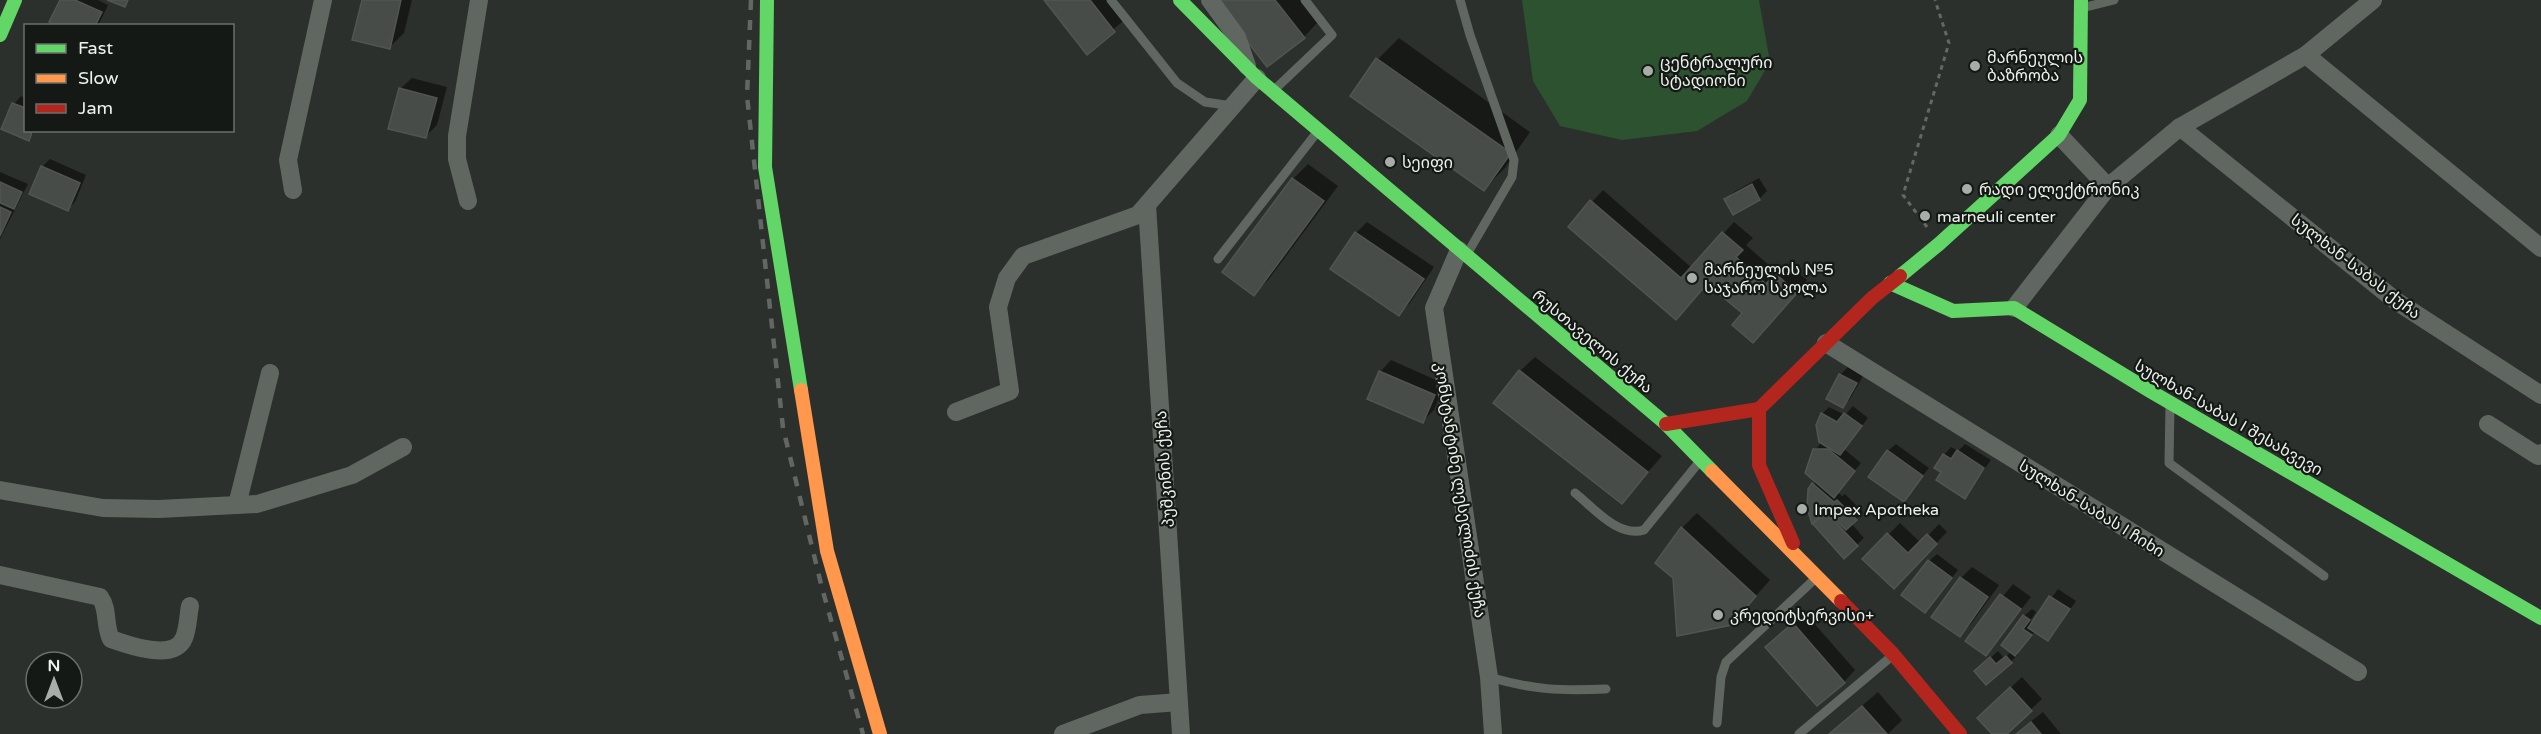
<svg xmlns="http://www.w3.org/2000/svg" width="2541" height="734" viewBox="0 0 2541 734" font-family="'Varela Round','Noto Sans Georgian',sans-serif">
<rect width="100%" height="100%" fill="#2c302c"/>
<!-- green -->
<path fill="#2c522f" d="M1522,0H1759L1770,62L1747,101L1697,131L1622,140L1560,126L1533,81Z"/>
<!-- shadow -->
<g fill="#0007">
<path d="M61,0H98L108,5L98,26H61Z"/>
<path d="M363,0H412L404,33L389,48Z"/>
<path d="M1045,0H1117L1129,16L1087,52Z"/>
<path d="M1217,0H1301L1318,22L1304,37Z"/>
<path d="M1399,38L1530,132L1505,168L1484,189L1378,59Z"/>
<path d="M412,78L447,87L437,125L426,136L400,89Z"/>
<path d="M21,96L26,98V130H36L29,139L14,104Z"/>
<path d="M50,159L86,175L75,202L68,209L42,167Z"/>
<path d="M1308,164L1338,186L1269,279L1254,294L1224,272L1293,179Z"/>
<path d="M0,172L28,184L0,239Z"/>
<path d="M1759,178L1767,191L1759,199L1734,213L1726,199L1734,192Z"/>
<path d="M1603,190L1692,268L1734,222L1753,238L1746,245L1778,273L1787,263L1807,280L1764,330L1708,282L1687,307L1570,226Z"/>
<path d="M1367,222L1434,267L1410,303L1399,314L1356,233Z"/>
<path d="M1535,357L1662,456L1622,502L1520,371Z"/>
<path d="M1391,360L1445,384L1434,410L1423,421L1380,372Z"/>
<path d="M1848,367L1863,376L1850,399L1843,406L1828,398L1840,375Z"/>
<path d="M1853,406L1868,418L1844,449L1861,463L1837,492L1842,496L1845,494L1863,512L1851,523L1864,538L1844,557L1813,522L1810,490L1817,481L1815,450L1822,442V414L1829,407L1845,415Z"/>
<path d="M1896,444L1929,468L1903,500L1888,451Z"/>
<path d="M1965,444L1991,460L1964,497L1943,472L1944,455L1951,447L1958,451Z"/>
<path d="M1697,513L1770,580L1731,624L1682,528Z"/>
<path d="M1900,523L1921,543L1939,524L1947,532L1894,587L1864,559Z"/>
<path d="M1937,554L1958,570L1932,604L1929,561Z"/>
<path d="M1972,567L1999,585L1971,624L1960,635L1961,578Z"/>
<path d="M2013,584L2031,597L1986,654L1967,640Z"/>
<path d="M2058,589L2076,601L2055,632L2048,639L2035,631L2017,653L2018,655L1987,683L1984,664L1998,651L2004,658L2011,652L2024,616L2032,609L2036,612L2030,621L2033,623Z"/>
<path d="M1805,613L1855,670L1844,682L1779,636Z"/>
<path d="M2022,677L2042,699L2005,734H1994L1990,707Z"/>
<path d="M1878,692L1902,720L1888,734H1829Z"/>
<path d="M2043,712L2061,734H2015L2016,733Z"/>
</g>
<!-- building -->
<g fill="#484c48" stroke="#515551" stroke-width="1.5">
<path d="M60,0H75L102,12L95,26H57L49,22Z"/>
<path d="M107,0H128L125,7Z"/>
<path d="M362,0H401L390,49L352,40Z"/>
<path d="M1044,0H1090L1115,32L1087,55Z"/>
<path d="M1215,0H1275L1305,38L1267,67Z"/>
<path d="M1376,58L1511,153L1484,191L1350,96Z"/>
<path d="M399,88L437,98L426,138L388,129Z"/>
<path d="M12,103L26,108V130H33L29,141L1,129Z"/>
<path d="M41,166L80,183L68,211L29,194Z"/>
<path d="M1292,178L1324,201L1254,296L1222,272Z"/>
<path d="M0,182L22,192L14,209L0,203Z"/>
<path d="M1752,184L1760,200L1733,215L1724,199Z"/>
<path d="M1590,200L1681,278L1722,232L1743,250L1736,257L1766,284L1775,273L1797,293L1753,343L1732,325L1742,313L1707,284L1676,320L1568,227Z"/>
<path d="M0,207L11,212L0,236Z"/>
<path d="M1355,232L1424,279L1399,316L1330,269Z"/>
<path d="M1519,370L1648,472L1622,504L1493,403Z"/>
<path d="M1379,371L1435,395L1423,423L1367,399Z"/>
<path d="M1839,374L1857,383L1843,408L1826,399Z"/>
<path d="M1821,413L1837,422L1844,413L1862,426L1840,455L1819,442L1816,425Z"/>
<path d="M1813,449H1828L1855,471L1834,498L1805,473Z"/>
<path d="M1887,450L1923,476L1904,502L1868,477Z"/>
<path d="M1957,450L1984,468L1965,499L1936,480L1941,472L1934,468L1943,454L1951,459Z"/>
<path d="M1812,483L1834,502L1837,500L1857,520L1846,530L1826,511L1812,524L1807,508L1808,489Z"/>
<path d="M1826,512L1858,546L1844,559L1813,524Z"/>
<path d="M1681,527L1756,596L1732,625L1677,636L1673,578L1655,563Z"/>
<path d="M1887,533L1908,553L1927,534L1937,544L1894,589L1862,559Z"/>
<path d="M1928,560L1952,578L1925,613L1901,595Z"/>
<path d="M1960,577L1988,597L1960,637L1931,617Z"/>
<path d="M2000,594L2021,609L1986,656L1965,641Z"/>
<path d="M2049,596L2070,609L2048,641L2028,628Z"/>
<path d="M2023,615L2030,620L2023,629L2032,635L2015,656L2001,645Z"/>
<path d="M1793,623L1845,683L1817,706L1765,647Z"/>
<path d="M2006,656L2012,663L1986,685L1974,671L1990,657L1996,664Z"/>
<path d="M2010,687L2032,711L2007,734H1992L1977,718Z"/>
<path d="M1862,706L1887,734H1829Z"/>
<path d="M2031,722L2041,734H2016Z"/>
</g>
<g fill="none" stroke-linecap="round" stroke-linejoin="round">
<!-- path -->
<path stroke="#636863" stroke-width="3" stroke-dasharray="4.5 4.5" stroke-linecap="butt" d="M1927,227L1903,195L1949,43L1935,0"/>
<!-- lane -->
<g stroke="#606660" stroke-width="9">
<path d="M1111,0L1177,83L1205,102L1232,106"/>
<path d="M1460,0L1470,35L1514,160L1512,177L1467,254"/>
<path d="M2082,8L2114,0"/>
<path d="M1273,91L1332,35L1305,0"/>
<path d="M1218,259L1318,131"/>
<path d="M2170,405L2169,463L2324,576"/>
<path d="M1575,493C1594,508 1618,538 1644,530L1700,461"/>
<path d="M1489,677C1534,690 1560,691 1606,689"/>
<path d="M1717,723L1721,677L1726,662L1817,577"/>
<path d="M1799,734L1892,656"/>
</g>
<!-- street -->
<g stroke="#606660" stroke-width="18">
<path d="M1210,0L1237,37L1247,66"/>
<path d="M2306,55L2541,248"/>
<path d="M2180,127L2396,301L2541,395"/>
<path d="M2059,135L2108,187L2180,127L2306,55L2373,0"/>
<path d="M293,190L288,160L323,0"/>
<path d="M468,201L457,159V136L479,0"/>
<path d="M1147,205L1181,734"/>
<path d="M1459,250L1434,308L1489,677L1493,734"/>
<path d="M2014,308L2108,187"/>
<path d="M1826,343L2358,672"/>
<path d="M956,412L1010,391L998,307L1007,278L1023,256L1138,215L1257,78"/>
<path d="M2488,424L2538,456L2541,453"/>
<path d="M0,490L103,508L159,509L257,504L352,475L403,447"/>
<path d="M237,505L270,373"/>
<path d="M0,575L100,597C109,610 104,625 111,639C128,645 174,662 184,638C188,629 188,616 190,606"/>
<path d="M1063,734L1140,705L1179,702"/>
</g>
<!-- fast -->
<g stroke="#63d668" stroke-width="14">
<path d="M767,0L765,167L801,390"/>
<path d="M1180,0L1257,78L1666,424L1712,471"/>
<path d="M0,35L15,0"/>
<path d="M1900,276L1939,244L2059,135L2080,100L2081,0"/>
<path d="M1890,283L1953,311L2014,308L2150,391L2541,618"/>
</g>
<!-- slow -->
<g stroke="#ff974d" stroke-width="14">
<path d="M801,390L827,551L880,734"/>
<path d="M1712,471L1841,601"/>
</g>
<!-- jam -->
<g stroke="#b3261e" stroke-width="14">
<path d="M1759,409V465L1793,543"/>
<path d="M1666,424L1759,409L1872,298L1900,276"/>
<path d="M1841,601L1893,654L1960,734"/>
</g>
<!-- rail -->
<path stroke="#636763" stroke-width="4.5" stroke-dasharray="10 10" stroke-linecap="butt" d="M751,0L747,96L783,428L822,588L863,734"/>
</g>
<!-- markers -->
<g fill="#a8ada8" stroke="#151915" stroke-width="2">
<circle cx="1975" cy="66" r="6"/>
<circle cx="1648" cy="71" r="6"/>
<circle cx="1390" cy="162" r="6"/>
<circle cx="1967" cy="189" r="6"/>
<circle cx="1925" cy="216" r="6"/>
<circle cx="1692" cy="278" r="6"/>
<circle cx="1802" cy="509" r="6"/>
<circle cx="1718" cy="615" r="6"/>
</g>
<g text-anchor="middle" stroke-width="4.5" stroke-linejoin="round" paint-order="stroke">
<!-- poi labels -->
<g font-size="16" fill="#ebf1eb" stroke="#151915" text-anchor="start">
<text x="1987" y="63">მარნეულის<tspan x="1987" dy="18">ბაზრობა</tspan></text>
<text x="1660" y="68">ცენტრალური<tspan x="1660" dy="18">სტადიონი</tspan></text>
<text x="1402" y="168">სეიფი</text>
<text x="1979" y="195">რადი ელექტრონიკ</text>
<text x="1937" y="222">marneuli center</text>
<text x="1704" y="275">მარნეულის №5<tspan x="1704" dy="18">საჯარო სკოლა</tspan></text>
<text x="1814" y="515">Impex Apotheka</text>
<text x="1730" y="621">კრედიტსერვისი+</text>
</g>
<!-- street labels -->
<g font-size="16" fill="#ebf1eb" stroke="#151915">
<text transform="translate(2356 266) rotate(38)" y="6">სულხან-საბას ქუჩა</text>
<text transform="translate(1593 341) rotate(40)" y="6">რუსთაველის ქუჩა</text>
<text transform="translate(2229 417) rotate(30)" y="6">სულხან-საბას I შესახვევი</text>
<text transform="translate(1164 469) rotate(-94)" y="6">პუშკინის ქუჩა</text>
<text transform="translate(1461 490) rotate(81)" y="6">კონსტანტინე ლესელიძის ქუჩა</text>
<text transform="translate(2092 508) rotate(32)" y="6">სულხან-საბას I ჩიხი</text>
</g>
</g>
<!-- legend -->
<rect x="24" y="24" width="210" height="108" fill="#151915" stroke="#6b6f6b" stroke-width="1.5"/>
<rect x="36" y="44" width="30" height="9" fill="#63d668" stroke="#6b6f6b" stroke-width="1.5"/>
<text x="78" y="54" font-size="18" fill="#ebf1eb">Fast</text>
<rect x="36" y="74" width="30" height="9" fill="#ff974d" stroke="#6b6f6b" stroke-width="1.5"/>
<text x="78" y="84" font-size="18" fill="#ebf1eb">Slow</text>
<rect x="36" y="104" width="30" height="9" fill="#b3261e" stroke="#6b6f6b" stroke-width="1.5"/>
<text x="78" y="114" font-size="18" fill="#ebf1eb">Jam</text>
<!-- north arrow -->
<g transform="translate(54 680)"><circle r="28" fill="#151915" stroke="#6b6f6b" stroke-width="1.5"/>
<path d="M0-4.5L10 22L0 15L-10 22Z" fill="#a8ada8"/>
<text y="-9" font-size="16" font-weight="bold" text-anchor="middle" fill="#ebf1eb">N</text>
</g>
</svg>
